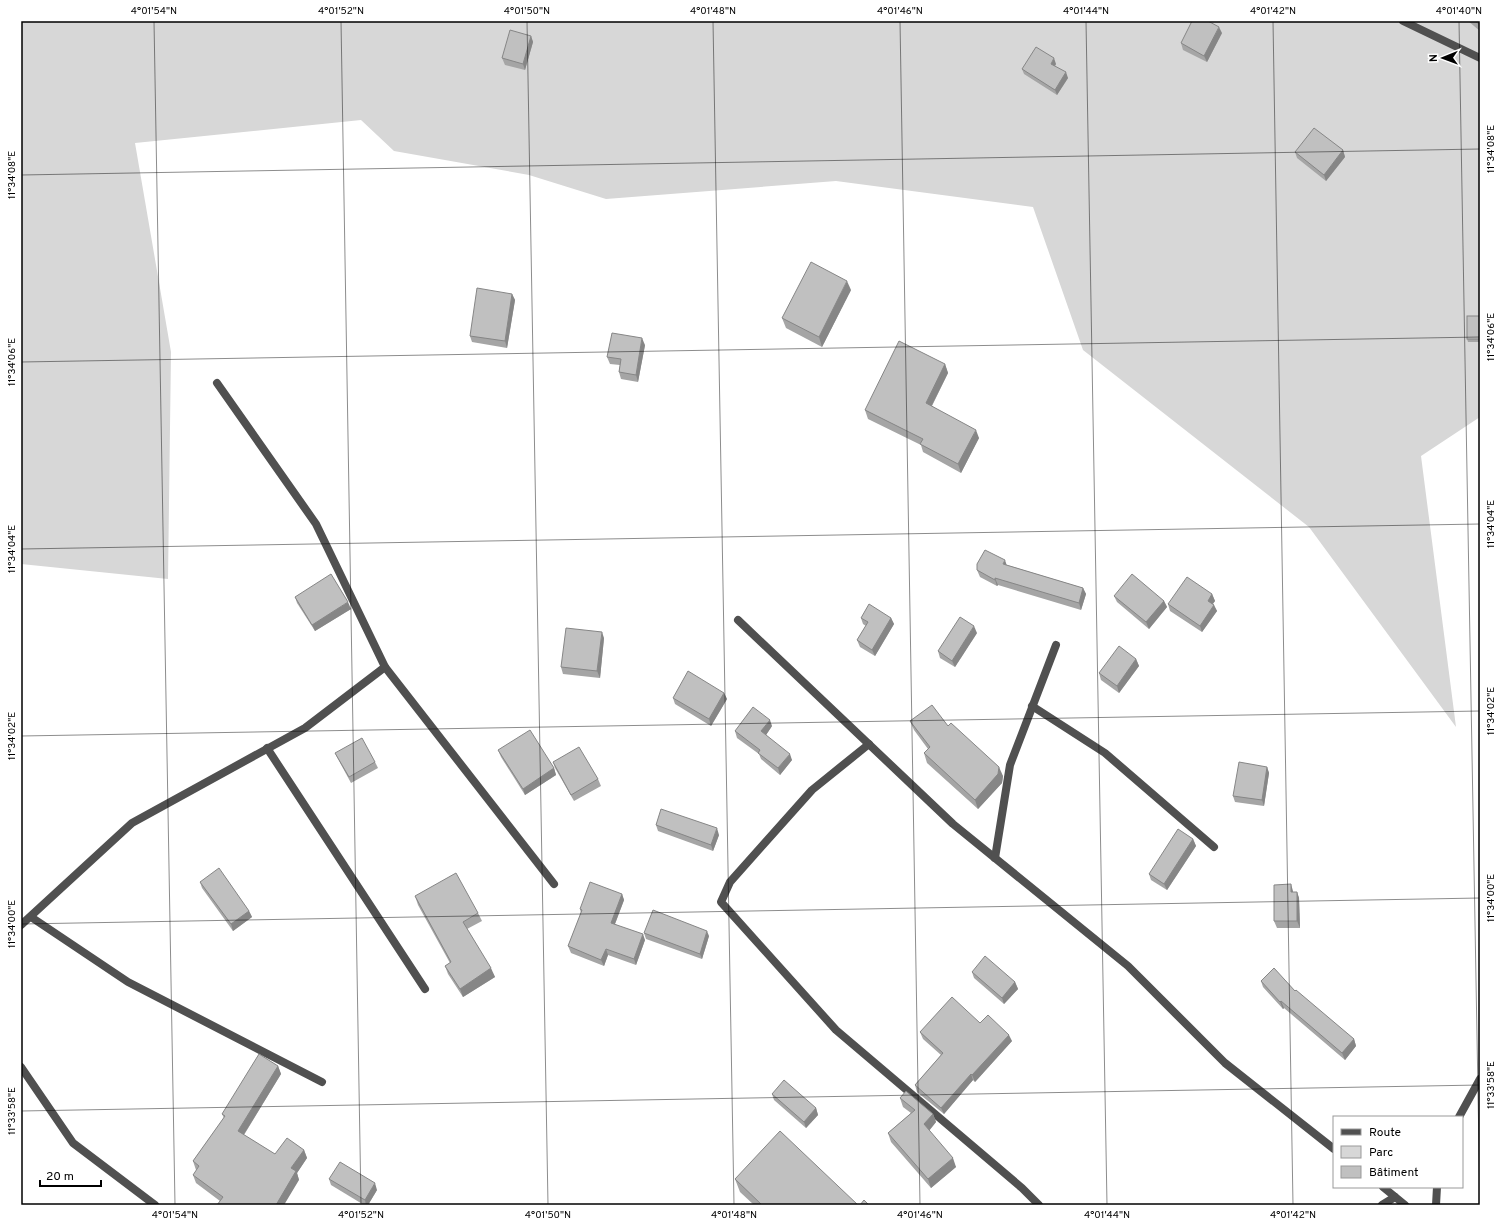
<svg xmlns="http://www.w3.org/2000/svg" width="1501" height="1226" viewBox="0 0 1501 1226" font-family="Overpass,sans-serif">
<rect width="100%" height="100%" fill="#fff"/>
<!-- green -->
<path fill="#d7d7d7" d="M21,21H1480V417L1421,456L1456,727L1309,527L1083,350L1033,207L836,181L606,199L529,175L394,151L361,120L135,143L171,352L168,579L21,564Z"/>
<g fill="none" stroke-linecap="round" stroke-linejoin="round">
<!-- minor -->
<g stroke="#505050" stroke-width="8">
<path d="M1403,21L1480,58"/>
<path d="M217,383L316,524L385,667L554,884"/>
<path d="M738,620L953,824L1128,966L1225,1063L1334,1149"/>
<path d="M1032,706L1105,753L1214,847"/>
<path d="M869,744L812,790L730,882L721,902L836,1030L1022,1188L1039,1205"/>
<path d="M267,748L425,989"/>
<path d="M995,858L1010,765L1056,645"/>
<path d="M31,917L128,982L322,1082"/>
<path d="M21,925L132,823L305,728L385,667"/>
<path d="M21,1067L73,1143L155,1205"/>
<path d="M1459,1117L1480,1079"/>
<path d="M1383,1187L1405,1205"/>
<path d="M1382,1205L1395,1197"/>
<path d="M1436,1205L1437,1187"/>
</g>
</g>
<!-- wall -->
<g fill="#a5a5a5">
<path d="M1468,21H1480V31Z"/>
<path d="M1222,33L1207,62L1183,50L1181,43Z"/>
<path d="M531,36L533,42L525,70L505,65L502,58Z"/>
<path d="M1056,64L1055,66L1068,78L1057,95L1024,74L1022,69Z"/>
<path d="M1343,150L1345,157L1326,181L1297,158L1295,152Z"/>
<path d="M851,290L822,347L786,328L782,318Z"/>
<path d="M512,294L515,300L507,348L472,342L470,336Z"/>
<path d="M1480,316V342H1468L1467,339Z"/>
<path d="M645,345L638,382L621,379L619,372L620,365L610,364L607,357Z"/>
<path d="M945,364L948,373L932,406L979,438L961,473L923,452L921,445L868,419L865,410Z"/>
<path d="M1007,565L1083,588L1086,594L1081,610L998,585L997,586L980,577L977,570Z"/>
<path d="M1212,594L1215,601L1213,604L1217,611L1202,632L1170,611L1168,604Z"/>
<path d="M1114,596L1164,601L1167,607L1149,629L1117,602Z"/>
<path d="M295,597L351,609L315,631L297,603Z"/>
<path d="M861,618H891L894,624L875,656L860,647L857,640L866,626L863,624Z"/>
<path d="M977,633L955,667L940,658L938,651Z"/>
<path d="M604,638L600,678L563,674L561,667Z"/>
<path d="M1136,659L1139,666L1119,693L1101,680L1099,673Z"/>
<path d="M724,693L727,699L711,726L675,704L673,698Z"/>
<path d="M910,721L948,726L1003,776L1002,783L978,809L927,763L924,753L928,749L914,730Z"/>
<path d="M772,726L766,735L792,760L780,775L761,759L759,754L737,738L735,731Z"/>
<path d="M498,750L554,768L556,775L525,795L501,757Z"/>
<path d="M335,753L375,762L378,768L351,783L338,759Z"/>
<path d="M553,762L598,779L601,786L574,801L555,768Z"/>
<path d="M1267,767L1269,773L1264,806L1235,802L1233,796Z"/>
<path d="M656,825L719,835L713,851L658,831Z"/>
<path d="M1193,839L1196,846L1167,890L1151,880L1149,874Z"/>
<path d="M200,882L249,911L252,917L233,931L202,888Z"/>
<path d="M1293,891V892H1297L1299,898L1300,928H1277L1274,921Z"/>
<path d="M622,894L624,900L615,924L645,940L636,965L608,955L604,966L571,953L568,946L581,913L580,909Z"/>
<path d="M415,896L478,913L482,921L467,929L495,977L463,997L448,974L445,966L450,963L418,905Z"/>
<path d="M644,933L709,936L702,959L646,939Z"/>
<path d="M972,972L1015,982L1018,989L1004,1004L974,978Z"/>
<path d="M1261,981L1295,991L1354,1039L1356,1046L1345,1060L1284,1008L1283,1009L1263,987Z"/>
<path d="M980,1023L1012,1041L975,1082L973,1080L944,1114L917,1092L915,1085L941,1055L923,1039L920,1032Z"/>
<path d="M278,1066L281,1074L244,1135L275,1154L304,1150L307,1158L297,1173L299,1180L220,1201L196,1183L193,1175L197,1170H196L193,1161L224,1118L222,1114Z"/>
<path d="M772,1094L816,1108L818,1115L806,1128L774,1100Z"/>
<path d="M900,1098L933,1114L936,1122L929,1131L956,1167L931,1188L891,1142L888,1133L911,1113L903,1107Z"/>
<path d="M329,1179L377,1190L368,1205H364L331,1185Z"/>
<path d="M735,1179L858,1205H754L740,1192Z"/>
</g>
<!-- shaded-wall -->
<g fill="#868686">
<path d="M1219,27L1222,33L1207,62L1204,56Z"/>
<path d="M531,36L533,42L525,70L523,64Z"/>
<path d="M1054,58L1056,64L1053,69L1051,64Z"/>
<path d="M1066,72L1068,78L1057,95L1055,90Z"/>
<path d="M1343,150L1345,157L1326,181L1324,175Z"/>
<path d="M847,281L851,290L822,347L819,337Z"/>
<path d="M512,294L515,300L507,348L505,341Z"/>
<path d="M642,338L645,345L638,382L636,375Z"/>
<path d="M945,364L948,373L929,411L926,403Z"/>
<path d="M976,430L979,438L961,473L958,464Z"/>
<path d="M1005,560L1007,566L1003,564Z"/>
<path d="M995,578L998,585L997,586L995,580Z"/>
<path d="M1083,588L1086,594L1081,610L1079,603Z"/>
<path d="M1212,594L1215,601L1210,607L1208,601Z"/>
<path d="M1164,601L1167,607L1149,629L1146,622Z"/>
<path d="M348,602L351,609L315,631L312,625Z"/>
<path d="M1214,605L1217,611L1202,632L1200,626Z"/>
<path d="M891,618L894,624L875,656L872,650Z"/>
<path d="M974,626L977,633L955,667L952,661Z"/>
<path d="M602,632L604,638L600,678L597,671Z"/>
<path d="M1136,659L1139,666L1119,693L1117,686Z"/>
<path d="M724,693L727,699L711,726L709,719Z"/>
<path d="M770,720L772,726L764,738L761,731Z"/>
<path d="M790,754L792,760L780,775L778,768Z"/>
<path d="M999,767L1003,776L1002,783L978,809L975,800Z"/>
<path d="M1267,767L1269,773L1264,806L1262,800Z"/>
<path d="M554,768L556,775L525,795L523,789Z"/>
<path d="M717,828L719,835L713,851L711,845Z"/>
<path d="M1193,839L1196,846L1167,890L1164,884Z"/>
<path d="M1291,884L1293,891V898L1291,892Z"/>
<path d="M1297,892L1299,898L1300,928L1297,921Z"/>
<path d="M622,894L624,900L613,929L611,923Z"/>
<path d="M249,911L252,917L233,931L231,924Z"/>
<path d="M707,931L709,936L702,959L700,954Z"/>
<path d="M643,934L645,940L636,965L634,959Z"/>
<path d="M606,949L608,955L604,966L601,960Z"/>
<path d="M491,968L495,977L463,997L460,989Z"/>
<path d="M1015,982L1018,989L1004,1004L1002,998Z"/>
<path d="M1281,1001L1284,1008L1283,1009L1280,1002Z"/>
<path d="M1009,1035L1012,1041L975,1082L972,1075Z"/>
<path d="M1354,1039L1356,1046L1345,1060L1342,1053Z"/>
<path d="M278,1066L281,1074L241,1139L238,1131Z"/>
<path d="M971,1074L973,1080L944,1114L941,1108Z"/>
<path d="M816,1108L818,1115L806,1128L804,1122Z"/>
<path d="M933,1114L936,1122L927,1133L924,1124Z"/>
<path d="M304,1150L307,1158L297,1173L299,1180L284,1205H276L291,1168Z"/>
<path d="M953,1158L956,1167L931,1188L928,1179Z"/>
<path d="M375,1183L377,1190L368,1205H366L365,1200Z"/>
</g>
<!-- building -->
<g fill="#c0c0c0" stroke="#868686">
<path d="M1192,21H1208L1219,27L1204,56L1181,43Z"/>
<path d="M1475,21H1480V25Z"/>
<path d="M510,30L531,36L523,64L502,58Z"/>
<path d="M1036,47L1054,58L1051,64L1066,72L1055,90L1022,69Z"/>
<path d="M1314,128L1343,150L1324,175L1295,152Z"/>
<path d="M811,262L847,281L819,337L782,318Z"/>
<path d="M477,288L512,294L505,341L470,336Z"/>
<rect x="1467" y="316" width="13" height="23"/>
<path d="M612,333L642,338L636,375L619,372L621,359L607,357Z"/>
<path d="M899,341L945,364L926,403L976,430L958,464L920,444L923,439L865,410Z"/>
<path d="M985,550L1005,560L1003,564L1083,588L1079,603L995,578V580L977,570V564Z"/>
<path d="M331,574L348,602L312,625L295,597Z"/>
<path d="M1132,574L1164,601L1146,622L1114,596Z"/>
<path d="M1187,577L1212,594L1208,601L1214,605L1200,626L1168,604Z"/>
<path d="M869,604L891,618L872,650L857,640L868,622L861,618Z"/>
<path d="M960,617L974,626L952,661L938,651Z"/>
<path d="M566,628L602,632L597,671L561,667Z"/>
<path d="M1119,646L1136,659L1117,686L1099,673Z"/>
<path d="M688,671L724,693L709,719L673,698Z"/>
<path d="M932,705L948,726L951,723L999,767L998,774L975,800L924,753L930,747L910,721Z"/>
<path d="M753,707L770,720L761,731L790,754L778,768L758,753L760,750L735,731Z"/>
<path d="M530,730L554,768L523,789L498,750Z"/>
<path d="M362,738L375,762L349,777L335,753Z"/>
<path d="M579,747L598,779L571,795L553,762Z"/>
<path d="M1239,762L1267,767L1262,800L1233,796Z"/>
<path d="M661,809L717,828L711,845L656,825Z"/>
<path d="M1178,829L1193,839L1164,884L1149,874Z"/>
<path d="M219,868L249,911L231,924L200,882Z"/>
<path d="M456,873L478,913L463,922L491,968L460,989L445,966L451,962L415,896Z"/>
<path d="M590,882L622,894L611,923L643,934L634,959L606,949L601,960L568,946L582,910L580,909Z"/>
<path d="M1291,884V892H1297V921H1274V885Z"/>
<path d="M653,910L707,931L700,954L644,933Z"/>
<path d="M985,956L1015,982L1002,998L972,972Z"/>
<path d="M1274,968L1295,991L1296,990L1354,1039L1342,1053L1281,1001L1280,1002L1261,981Z"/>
<path d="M952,997L980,1023L988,1015L1009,1035L972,1075L971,1074L941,1108L915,1085L943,1053L920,1032Z"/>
<path d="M259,1054L278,1066L238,1131L275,1154L287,1138L304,1150L291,1168L296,1171L276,1205H217L223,1197L193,1175L199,1166L193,1161L225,1116L222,1114Z"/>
<path d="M784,1080L816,1108L804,1122L772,1094Z"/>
<path d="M906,1091L933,1114L924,1124L953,1158L928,1179L888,1133L915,1110L900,1098Z"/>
<path d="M780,1131L858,1205H762L735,1179Z"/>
<path d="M340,1162L375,1183L365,1200L329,1179Z"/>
<path d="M864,1200L869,1205H860Z"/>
</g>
<!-- ticks -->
<path fill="none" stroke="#000" stroke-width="1" stroke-opacity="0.45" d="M154,21L175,1205M341,21L361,1205M527,21L548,1205M713,21L734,1205M900,21L920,1205M1086,21L1107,1205M1273,21L1293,1205M1459,21L1480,1205M21,175L1480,149M21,362L1480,337M21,549L1480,524M21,736L1480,711M21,924L1480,898M21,1111L1480,1085"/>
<!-- border -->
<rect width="1501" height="1226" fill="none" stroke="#ffffff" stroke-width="44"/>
<!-- legend -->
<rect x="1333" y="1116" width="130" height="72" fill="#ffffff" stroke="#999999"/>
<rect x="1341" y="1129" width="20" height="6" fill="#505050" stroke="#999999"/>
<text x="1369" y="1136" font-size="12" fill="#000000">Route</text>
<rect x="1341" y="1146" width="20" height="12" fill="#d7d7d7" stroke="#999999"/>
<text x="1369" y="1156" font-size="12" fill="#000000">Parc</text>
<rect x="1341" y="1166" width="20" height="12" fill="#c0c0c0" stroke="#999999"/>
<text x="1369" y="1176" font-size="12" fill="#000000">Bâtiment</text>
<!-- north arrow -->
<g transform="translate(1443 58) rotate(269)" stroke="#ffffff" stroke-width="3" paint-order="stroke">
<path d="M0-3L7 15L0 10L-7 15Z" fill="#000000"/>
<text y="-6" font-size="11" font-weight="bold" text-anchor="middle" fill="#000000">N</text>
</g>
<!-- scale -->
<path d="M40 1180v6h61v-6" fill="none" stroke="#000000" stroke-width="2"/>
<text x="46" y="1180" font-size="12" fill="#000000" stroke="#ffffff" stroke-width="3" paint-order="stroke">20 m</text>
<rect x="22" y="22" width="1457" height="1182" fill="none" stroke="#000" stroke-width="1.5"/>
<g font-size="10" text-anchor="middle" fill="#000">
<text x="154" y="14">4°01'54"N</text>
<text x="341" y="14">4°01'52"N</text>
<text x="527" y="14">4°01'50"N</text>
<text x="713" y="14">4°01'48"N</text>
<text x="900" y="14">4°01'46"N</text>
<text x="1086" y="14">4°01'44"N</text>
<text x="1273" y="14">4°01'42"N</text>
<text x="1459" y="14">4°01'40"N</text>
<text transform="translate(1490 149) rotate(-90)" y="4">11°34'08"E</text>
<text transform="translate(11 175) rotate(-90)" y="4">11°34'08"E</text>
<text transform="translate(1490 337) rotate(-90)" y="4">11°34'06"E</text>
<text transform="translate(11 362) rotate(-90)" y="4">11°34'06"E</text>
<text transform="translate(1490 524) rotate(-90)" y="4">11°34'04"E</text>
<text transform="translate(11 549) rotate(-90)" y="4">11°34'04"E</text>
<text transform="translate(1490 711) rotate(-90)" y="4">11°34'02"E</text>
<text transform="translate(11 736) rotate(-90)" y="4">11°34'02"E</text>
<text transform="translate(1490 898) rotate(-90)" y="4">11°34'00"E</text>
<text transform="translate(11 924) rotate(-90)" y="4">11°34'00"E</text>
<text transform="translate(1490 1085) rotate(-90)" y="4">11°33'58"E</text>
<text transform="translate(11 1111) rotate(-90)" y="4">11°33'58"E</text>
<text x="175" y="1218">4°01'54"N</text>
<text x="361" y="1218">4°01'52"N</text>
<text x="548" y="1218">4°01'50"N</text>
<text x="734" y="1218">4°01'48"N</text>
<text x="920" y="1218">4°01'46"N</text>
<text x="1107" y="1218">4°01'44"N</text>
<text x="1293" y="1218">4°01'42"N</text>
</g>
</svg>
